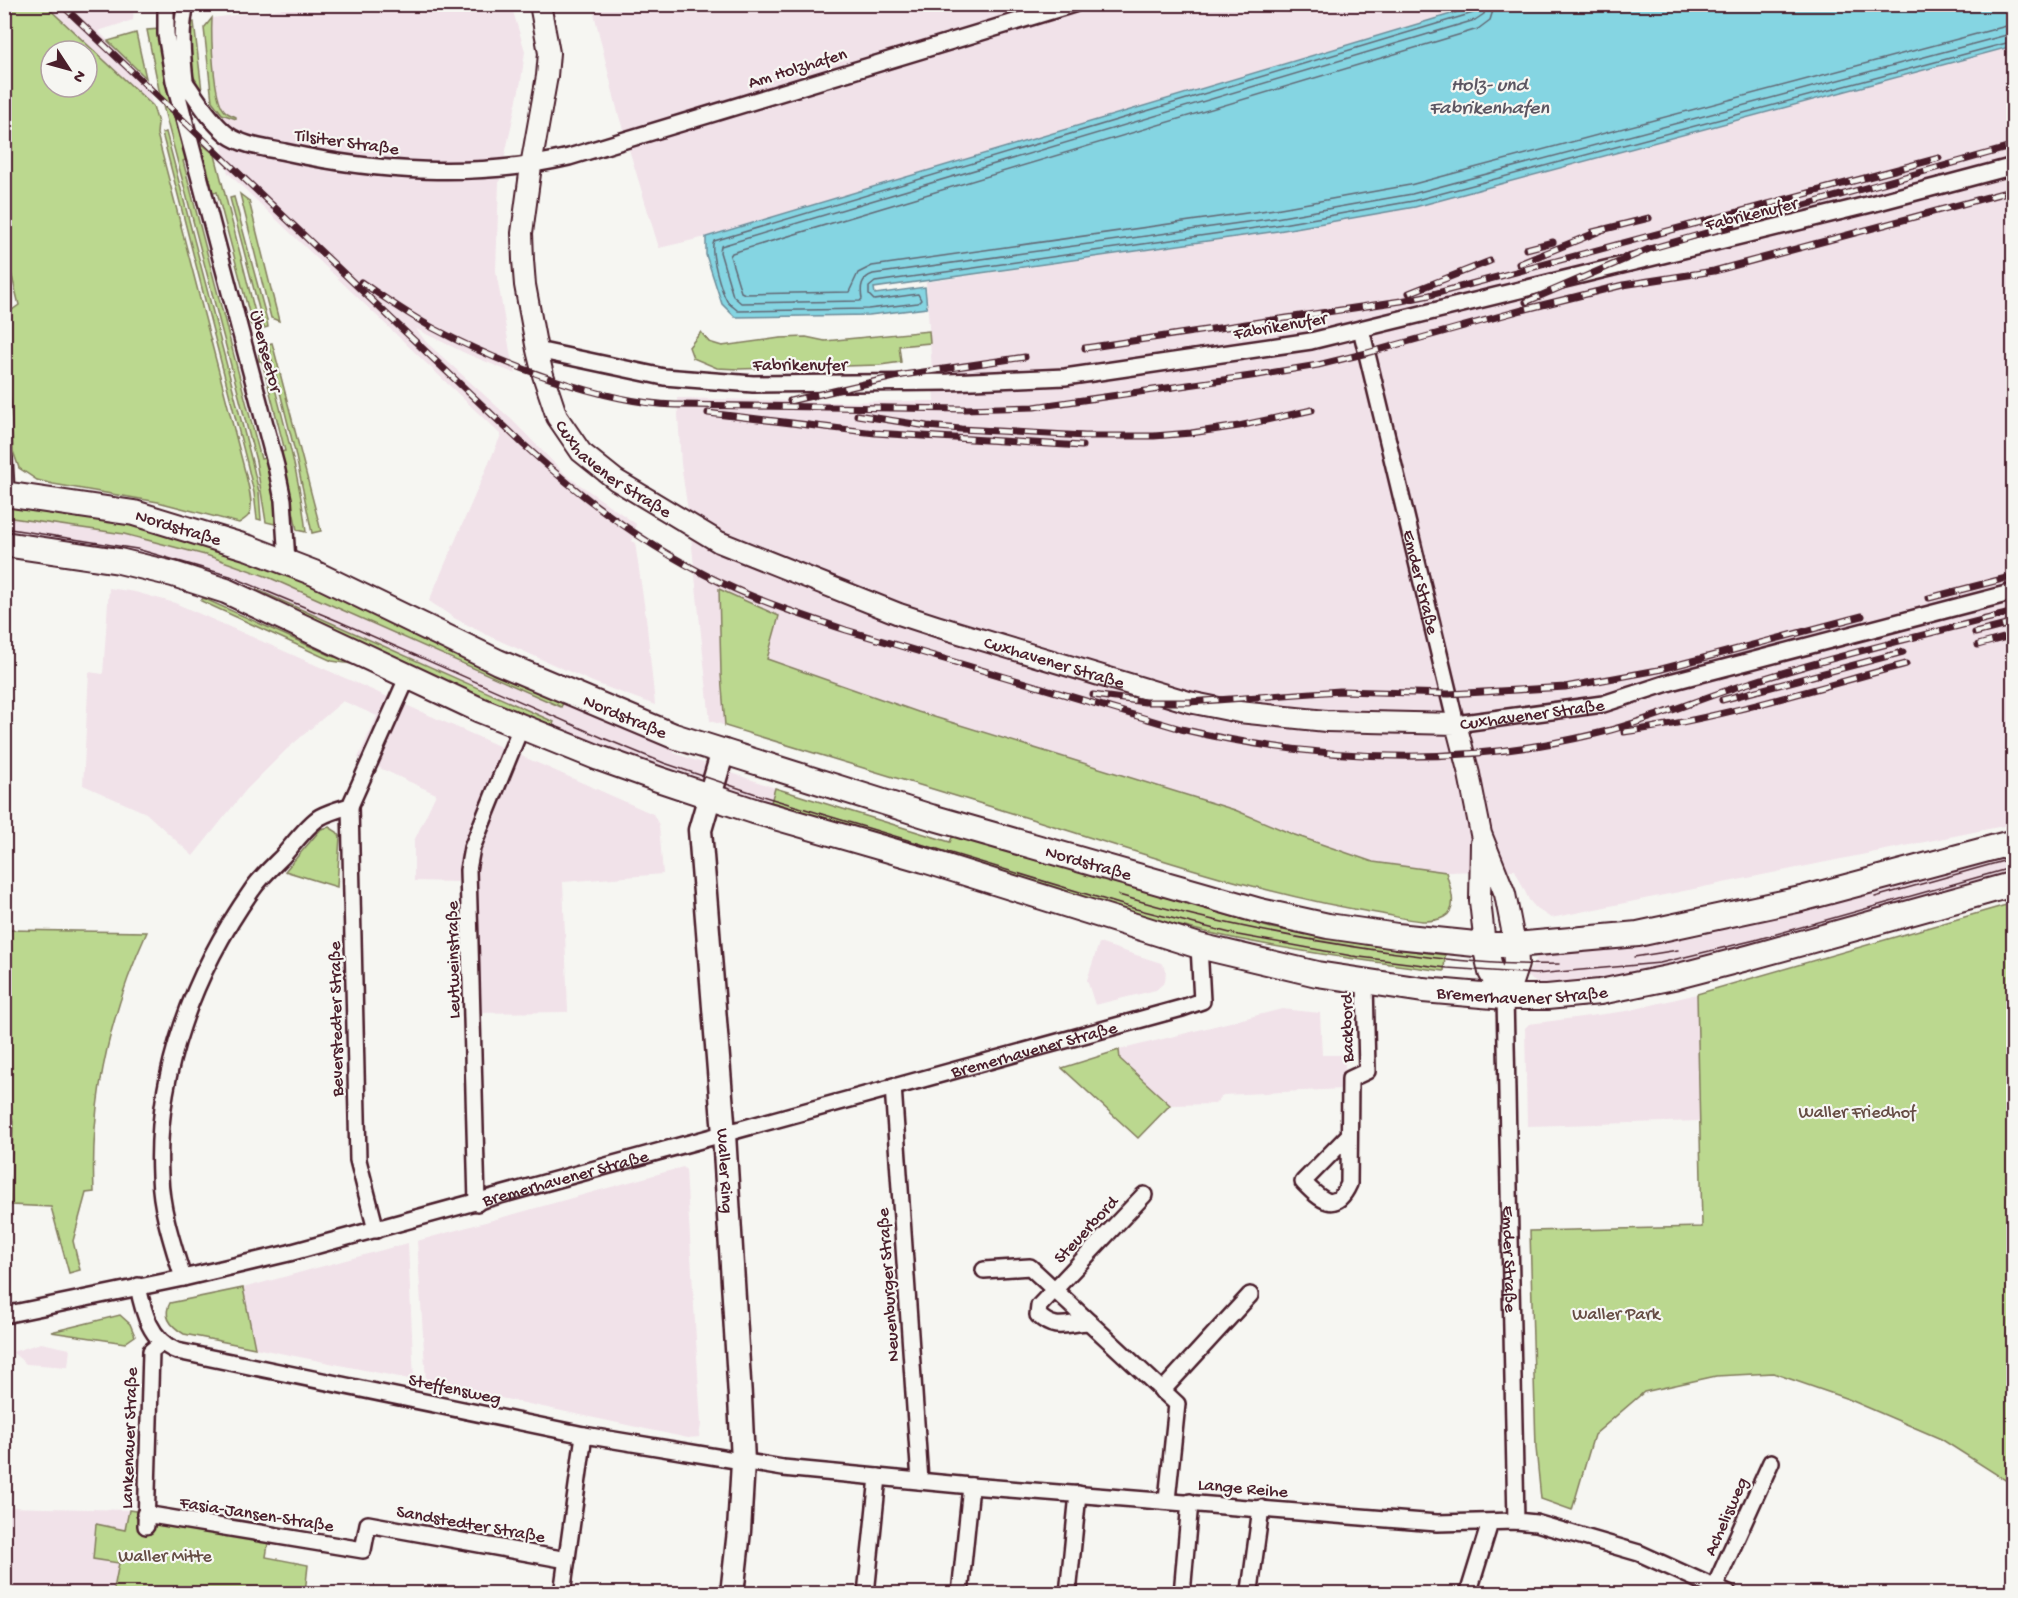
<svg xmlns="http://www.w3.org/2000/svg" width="2018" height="1598" viewBox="0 0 2018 1598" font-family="'Gochi Hand',sans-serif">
<rect width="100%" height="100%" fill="#f6f6f2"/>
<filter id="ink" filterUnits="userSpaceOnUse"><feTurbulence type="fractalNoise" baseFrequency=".0167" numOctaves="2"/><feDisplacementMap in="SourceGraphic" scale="12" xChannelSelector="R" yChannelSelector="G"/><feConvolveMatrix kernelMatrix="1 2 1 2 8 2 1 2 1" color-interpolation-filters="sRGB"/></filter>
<g filter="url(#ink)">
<!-- built -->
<g fill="#f1e2e9">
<path d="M45,5H134L133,20L98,31L146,78L153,106Z"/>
<path d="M312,5H511L525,51L521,81L499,183L496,271L511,357L516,374L467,354L416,329L426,342L513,421L566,475L636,524L632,541L635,543L646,617L655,705L595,683L489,636L454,618L429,601L501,435L228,173L212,101L204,28L212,18Z"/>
<path d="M592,5H1481L706,237L659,248L618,113Z"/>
<path d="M2013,46V824L1551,918L1537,909L1529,900L1515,870L1446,872L1453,903L1450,912L1445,917L1436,920L1413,919L1337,907L1246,885L710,721L689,518L681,464L677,398L825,402L934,401L926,282L1278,231L1415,207Z"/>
<path d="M5,517L124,534L209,556L268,577L561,707L564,701L675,748L674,753L775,788L771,802L667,767L665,773L551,729L554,722L204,571L122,549L5,533Z"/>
<path d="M109,588L135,592L175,603L653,814L659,825L663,874L563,882L568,1012L464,1013L460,882L414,881V841L436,794L358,758L377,716L343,701L287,749L246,790L193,856L146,813L83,785L89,672L103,674Z"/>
<path d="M2013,847V874L1942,894L1611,982L1542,986L1526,976L1539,955L1610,948L1699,936Z"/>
<path d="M1099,943L1161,963L1166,970L1165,982L1156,990L1095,1005L1087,980Z"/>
<path d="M1697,994L1700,1121L1527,1126L1525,1028L1529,1024L1627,1011Z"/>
<path d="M1282,1009L1320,1013L1322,1055H1346L1343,1089L1223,1095L1215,1104L1170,1105L1120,1059L1119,1050Z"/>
<path d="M683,1167L686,1170L701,1424L699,1437L688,1438L426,1382L417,1241Z"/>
<path d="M408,1243L414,1380L255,1348L243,1288Z"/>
<path d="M41,1343L70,1349L68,1367L26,1364L12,1352Z"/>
<path d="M5,1507L129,1510L113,1593L5,1594Z"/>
</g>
<!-- green -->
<g fill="#bbd88f" stroke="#827c5d" stroke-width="1.5" fill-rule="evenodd">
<path d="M5,4L45,5L153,106L158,123L157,134L243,464C246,476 254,502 250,513C248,518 243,520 239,523L158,502L53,484L37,480L19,468L13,451L11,403L5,359V315L19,305L4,244ZM51,51H87V87H51Z"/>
<path d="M212,18C211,37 213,97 224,110C227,114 232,115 236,117V119L222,114L212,101L204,28Z"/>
<path d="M194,22L202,91L188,67V23Z"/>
<path d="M160,29L175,110L160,95L147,30Z"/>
<path d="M136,33L146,78L108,41Z"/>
<path d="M163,106L178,119L188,159L183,161L261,459L266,458L276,512L275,524L266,522L256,461Z"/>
<path d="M166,132L252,462L259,492L261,520L257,519L254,493L247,463L162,133Z"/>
<path d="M201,143L215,155L259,328L251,325L247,318L250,316L217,192L213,193Z"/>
<path d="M240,194L249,201L279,321L271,318Z"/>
<path d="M234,197L267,320L268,327L264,328L230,198Z"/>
<path d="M929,331L930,343L899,346L901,362L880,365L738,369L717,368L693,358L689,347L701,332L709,342L722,346L780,338L806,337L825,341Z"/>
<path d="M272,343L274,350L321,531L312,533L295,452L268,344Z"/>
<path d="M264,346C279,407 299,470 306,532L297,530L281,452L285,451L262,361H259V352Z"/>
<path d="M5,505L57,511L159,530L265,563L399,627L564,701L561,707L322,601L268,577L209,556L124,534L5,517Z"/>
<path d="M5,533L122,549L204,571L262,592L554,722L551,729L452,686L329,628Z"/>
<path d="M719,589L779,616L767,659L918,712L1235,810L1292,834L1373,862L1446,872C1449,885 1460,909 1444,917C1427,926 1400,917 1382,914C1256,894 1136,851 1015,814C918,785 822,755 725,726L721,674Z"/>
<path d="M203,598L334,657L345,655L359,665L332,661L201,601Z"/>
<path d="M775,788L950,842L953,835L1271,928L1374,946L1445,955L1444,971C1372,962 1299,952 1228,937C1073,903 923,847 771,802Z"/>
<path d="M329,827L337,832L340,836L337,887L285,871L321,829Z"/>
<path d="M2013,903V1485L1941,1439L1848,1399L1773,1373L1716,1376L1644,1392L1594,1435L1572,1510L1541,1499L1536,1448L1530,1231L1702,1227L1697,994Z"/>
<path d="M6,930L147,932C110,1013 90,1102 94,1192L86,1193L73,1241L80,1270L69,1273L51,1207L11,1205L13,1121L4,1086Z"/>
<path d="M1119,1050L1120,1059L1170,1105L1138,1138L1062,1068Z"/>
<path d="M243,1288L255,1348L184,1334C172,1327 162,1317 170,1303Z"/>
<path d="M120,1315L130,1324L135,1336L125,1343L51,1332Z"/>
<path d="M129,1510L270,1532L266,1557L308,1565L305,1593L113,1594L119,1563L93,1559L96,1524L125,1530Z"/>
</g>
<!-- water -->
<path fill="#85d5e2" stroke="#6d8c99" stroke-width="1.5" d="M1481,5H2013V46L1415,207L1278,231L874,288L875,294L925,287L927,308L869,315L735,317L722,304L706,255V237Z"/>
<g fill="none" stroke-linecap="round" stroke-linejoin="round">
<!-- shore -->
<g stroke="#626874" stroke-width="1.5">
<path d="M1478,4L1477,10L1473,13L714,241C709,250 721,291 727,301C730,305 735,308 738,311L868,309L918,303L921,300L918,294L874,300L869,295V287L875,282L1277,225L1413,201L2014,41"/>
<path d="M1486,4L1484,14L1475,20L721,246L720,252L733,296L741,303L860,301L862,299C860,287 861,278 873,274L1276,218L1412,194L2014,33"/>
<path d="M1495,4L1490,20L1478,29L732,253L730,256L741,292L745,294L849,292L858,273L872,266L1275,209L1410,185L2014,24"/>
</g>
<!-- minor casing -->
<g stroke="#4a1f2b" stroke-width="20">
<g id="minor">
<path d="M166,4V34L174,81L276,466L283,500L287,561"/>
<path d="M186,4C179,33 183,61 186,90"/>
<path d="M185,82C198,100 211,122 228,135C243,146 267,148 285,152C376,172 477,179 569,157L1074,4"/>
<path id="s1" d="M1361,329L1456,724L1603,704L1674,681L2014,592"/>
<path d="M537,350L664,377L753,384L949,382L1065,377L1311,341L1871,204L2014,166"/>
<path d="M4,458L6,495"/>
<path d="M350,806L358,1160L376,1230"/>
<path id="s2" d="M1505,997L1516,1521"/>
<path d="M893,1086L920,1481"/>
<path d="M1349,1135L1303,1182C1320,1199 1335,1215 1349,1184L1350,1079L1367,1071L1365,982"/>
<path d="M477,1203L468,870L472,848L521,727"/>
<path d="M984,1270L1030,1267L1177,1404L1167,1500"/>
<path d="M183,1278C173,1245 161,1211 160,1176C155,1074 194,972 252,890C260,878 272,867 282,857C292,846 308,824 320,817C329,812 340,809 350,806L408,676"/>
<path d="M138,1286C143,1311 150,1341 177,1351L584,1435L783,1468L971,1486L1437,1523L1516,1521L1536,1523L1639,1553L1729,1594"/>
<path id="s3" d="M4,1315L183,1278L289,1253L1182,1008L1202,1001L1199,946"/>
<path d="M1089,1322C1066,1323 1056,1332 1038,1315L1039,1306L1144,1195"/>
<path d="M1162,1391L1250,1295"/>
<path d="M145,1514L363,1550L368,1524L567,1560"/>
<path d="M146,1526L151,1351L161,1343"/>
<path d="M1715,1586L1771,1462"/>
<path d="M562,1594L584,1435"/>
<path d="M866,1594L878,1477"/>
<path d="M960,1594L971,1486"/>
<path d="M1068,1594L1078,1494"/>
<path d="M1182,1594L1190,1502"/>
<path d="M1253,1594L1250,1590L1261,1508"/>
<path d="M1468,1594L1490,1523"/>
</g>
</g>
<!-- tertiary casing -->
<g stroke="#4a1f2b" stroke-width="24">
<g id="tertiary">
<path id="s4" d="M540,4L549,53L547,76L531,166L522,233L523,260L525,285L537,350L543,375L557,417L581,452L616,480L719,542L899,614L936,626L1189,702L1239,712L1326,721L1456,724L1469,774L1481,834L1505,894L1515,945"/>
<path d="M1481,843L1480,901L1485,945"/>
</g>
</g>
<!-- secondary casing -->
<g stroke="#4a1f2b" stroke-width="27">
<g id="secondary">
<path id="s5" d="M723,751L700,830L724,1134L740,1397L743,1462L739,1531L732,1594"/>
</g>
</g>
<!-- primary casing -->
<g stroke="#4a1f2b" stroke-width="28">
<g id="primary">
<path id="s6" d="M4,494L134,513L249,548L314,573L498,662L674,736L931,817L1260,911L1328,926L1397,936L1485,945H1515L1638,934L1801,899L2014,842"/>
<path id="s7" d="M4,544L119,561L173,574L226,591L480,710L599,758L658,779L754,811L924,860L1199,946L1317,974L1423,990L1505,997H1547L1600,992L1678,976L1751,957L2014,884"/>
<path d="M1485,945L1491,972L1505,997"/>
<path d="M1505,997L1516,964L1515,945"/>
</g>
</g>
<!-- minor -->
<use href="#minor" stroke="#f6f6f2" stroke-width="15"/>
<!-- tertiary -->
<use href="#tertiary" stroke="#f6f6f2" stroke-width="20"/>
<!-- secondary -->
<use href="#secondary" stroke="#f6f6f2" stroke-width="22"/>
<!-- primary -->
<use href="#primary" stroke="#f6f6f2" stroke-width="24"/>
<!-- tram -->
<g stroke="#4a1f2b" stroke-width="1.5">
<path d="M4,528L137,549L230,576L338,621L603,738L664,763L759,795L1136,909L1238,935L1352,956L1447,968L1536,974L1660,963L1755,940L2014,867"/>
<path d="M1119,895C1204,921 1293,938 1382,951C1440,959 1500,966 1559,964"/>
<path d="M1875,897L2014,858"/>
<path d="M1634,957L1678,950"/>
</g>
<!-- rail casing -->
<g stroke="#4a1f2b" stroke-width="7">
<g id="rail">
<path d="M61,4L524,445C584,500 648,548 722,583C762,602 804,616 846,630L1181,729C1317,761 1459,767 1595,734C1647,722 1695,700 1746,684C1834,656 1924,635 2014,612"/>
<path d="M1593,232L1649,218"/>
<path d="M1526,249L1553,242"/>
<path d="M1519,264L1600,231"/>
<path d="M361,282C385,298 409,315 435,329C499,363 602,403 675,405L964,409L1034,407L1258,375L1318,365L1367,353L1522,310L1623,285L1714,271L2014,190"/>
<path d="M1409,293L1490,261"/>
<path d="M1526,302L1649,249L2014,146"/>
<path d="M1085,348L1401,301L1430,295L1939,158"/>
<path d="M790,401L903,375L1025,357"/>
<path d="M708,413L875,433L1082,446"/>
<path d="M857,415L927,426L961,429L1085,436H1154L1191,433L1239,426L1312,410"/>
<path d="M1929,598L2014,576"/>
<path d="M1975,633L2014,623"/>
<path d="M1978,645L2014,635"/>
<path d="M1093,695L1145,702H1189L1340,691L1449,694L1565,687L1658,670L1862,616"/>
<path d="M1722,700L1903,652"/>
<path d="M1624,732C1719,719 1813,689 1906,664"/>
</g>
</g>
<!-- rail -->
<use href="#rail" stroke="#f6f6f2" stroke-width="4.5" stroke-dasharray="14" stroke-linecap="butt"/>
</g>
</g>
<g text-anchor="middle" stroke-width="4.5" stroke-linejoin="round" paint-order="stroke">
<!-- street labels -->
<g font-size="18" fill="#4a1f2b" stroke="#f6f6f2">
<text transform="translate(797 67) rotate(-17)" y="6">Am Holzhafen</text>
<text transform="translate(347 141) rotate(8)" y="6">Tilsiter Straße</text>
<text transform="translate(1751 213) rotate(-14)" y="6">Fabrikenufer</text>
<text transform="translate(1280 325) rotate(-10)" y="6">Fabrikenufer</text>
<text transform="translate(267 351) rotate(75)" y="6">Überseetor</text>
<text x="800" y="370">Fabrikenufer</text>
<text dy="6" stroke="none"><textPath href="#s4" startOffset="498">Cuxhavener Straße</textPath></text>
<text dy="6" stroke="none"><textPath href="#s6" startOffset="178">Nordstraße</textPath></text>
<text dy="6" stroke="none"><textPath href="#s1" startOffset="260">Emder Straße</textPath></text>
<text dy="6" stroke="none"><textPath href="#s4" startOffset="984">Cuxhavener Straße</textPath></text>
<text dy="6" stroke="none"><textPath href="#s1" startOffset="483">Cuxhavener Straße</textPath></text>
<text dy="6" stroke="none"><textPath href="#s6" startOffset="664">Nordstraße</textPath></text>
<text dy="6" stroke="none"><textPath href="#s6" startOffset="1150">Nordstraße</textPath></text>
<text transform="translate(452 960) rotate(-91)" y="6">Leutweinstraße</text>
<text dy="6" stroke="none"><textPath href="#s7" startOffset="1593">Bremerhavener Straße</textPath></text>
<text transform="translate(335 1019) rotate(-91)" y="6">Beverstedter Straße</text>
<text transform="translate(1346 1028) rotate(-91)" y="6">Backbord</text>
<text dy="6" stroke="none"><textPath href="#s3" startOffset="1064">Bremerhavener Straße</textPath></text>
<text dy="6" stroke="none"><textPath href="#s5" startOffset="424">Waller Ring</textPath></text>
<text dy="6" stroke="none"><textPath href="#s3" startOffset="578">Bremerhavener Straße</textPath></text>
<text transform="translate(1085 1229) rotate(-47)" y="6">Steuerbord</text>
<text dy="6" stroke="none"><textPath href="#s2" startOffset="262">Emder Straße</textPath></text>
<text transform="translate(887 1285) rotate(-94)" y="6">Neuenburger Straße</text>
<text transform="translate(455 1388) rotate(12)" y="6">Steffensweg</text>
<text transform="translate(128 1438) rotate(-88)" y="6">Lankenauer Straße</text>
<text transform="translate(1243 1487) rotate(5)" y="6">Lange Reihe</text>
<text transform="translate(257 1513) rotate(9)" y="6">Fasia-Jansen-Straße</text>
<text transform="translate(1725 1516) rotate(-66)" y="6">Achelisweg</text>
<text transform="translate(471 1523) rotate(10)" y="6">Sandstedter Straße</text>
</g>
<!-- park labels -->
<g font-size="18" fill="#664d44" stroke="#f6f6f2">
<text x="1857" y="1117">Waller Friedhof</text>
<text x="1616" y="1319">Waller Park</text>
<text x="165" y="1561">Waller Mitte</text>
</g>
<!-- water labels -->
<g font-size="20" font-style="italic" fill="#5c5662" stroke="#f6f6f2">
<text x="1489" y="90">Holz- und<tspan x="1489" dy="23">Fabrikenhafen</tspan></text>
</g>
</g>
<!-- margin -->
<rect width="2018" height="1598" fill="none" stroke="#f6f6f2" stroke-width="24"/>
<rect x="12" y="12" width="1994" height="1574" fill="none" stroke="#4a1f2b" stroke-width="2" filter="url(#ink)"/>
<!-- north arrow -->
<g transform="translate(69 69) rotate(126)"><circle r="28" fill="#f6f6f2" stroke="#b1a0a2" stroke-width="1.5"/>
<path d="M0-4.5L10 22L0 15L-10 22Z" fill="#4a1f2b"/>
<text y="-9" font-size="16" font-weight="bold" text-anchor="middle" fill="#4a1f2b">N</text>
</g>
</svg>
